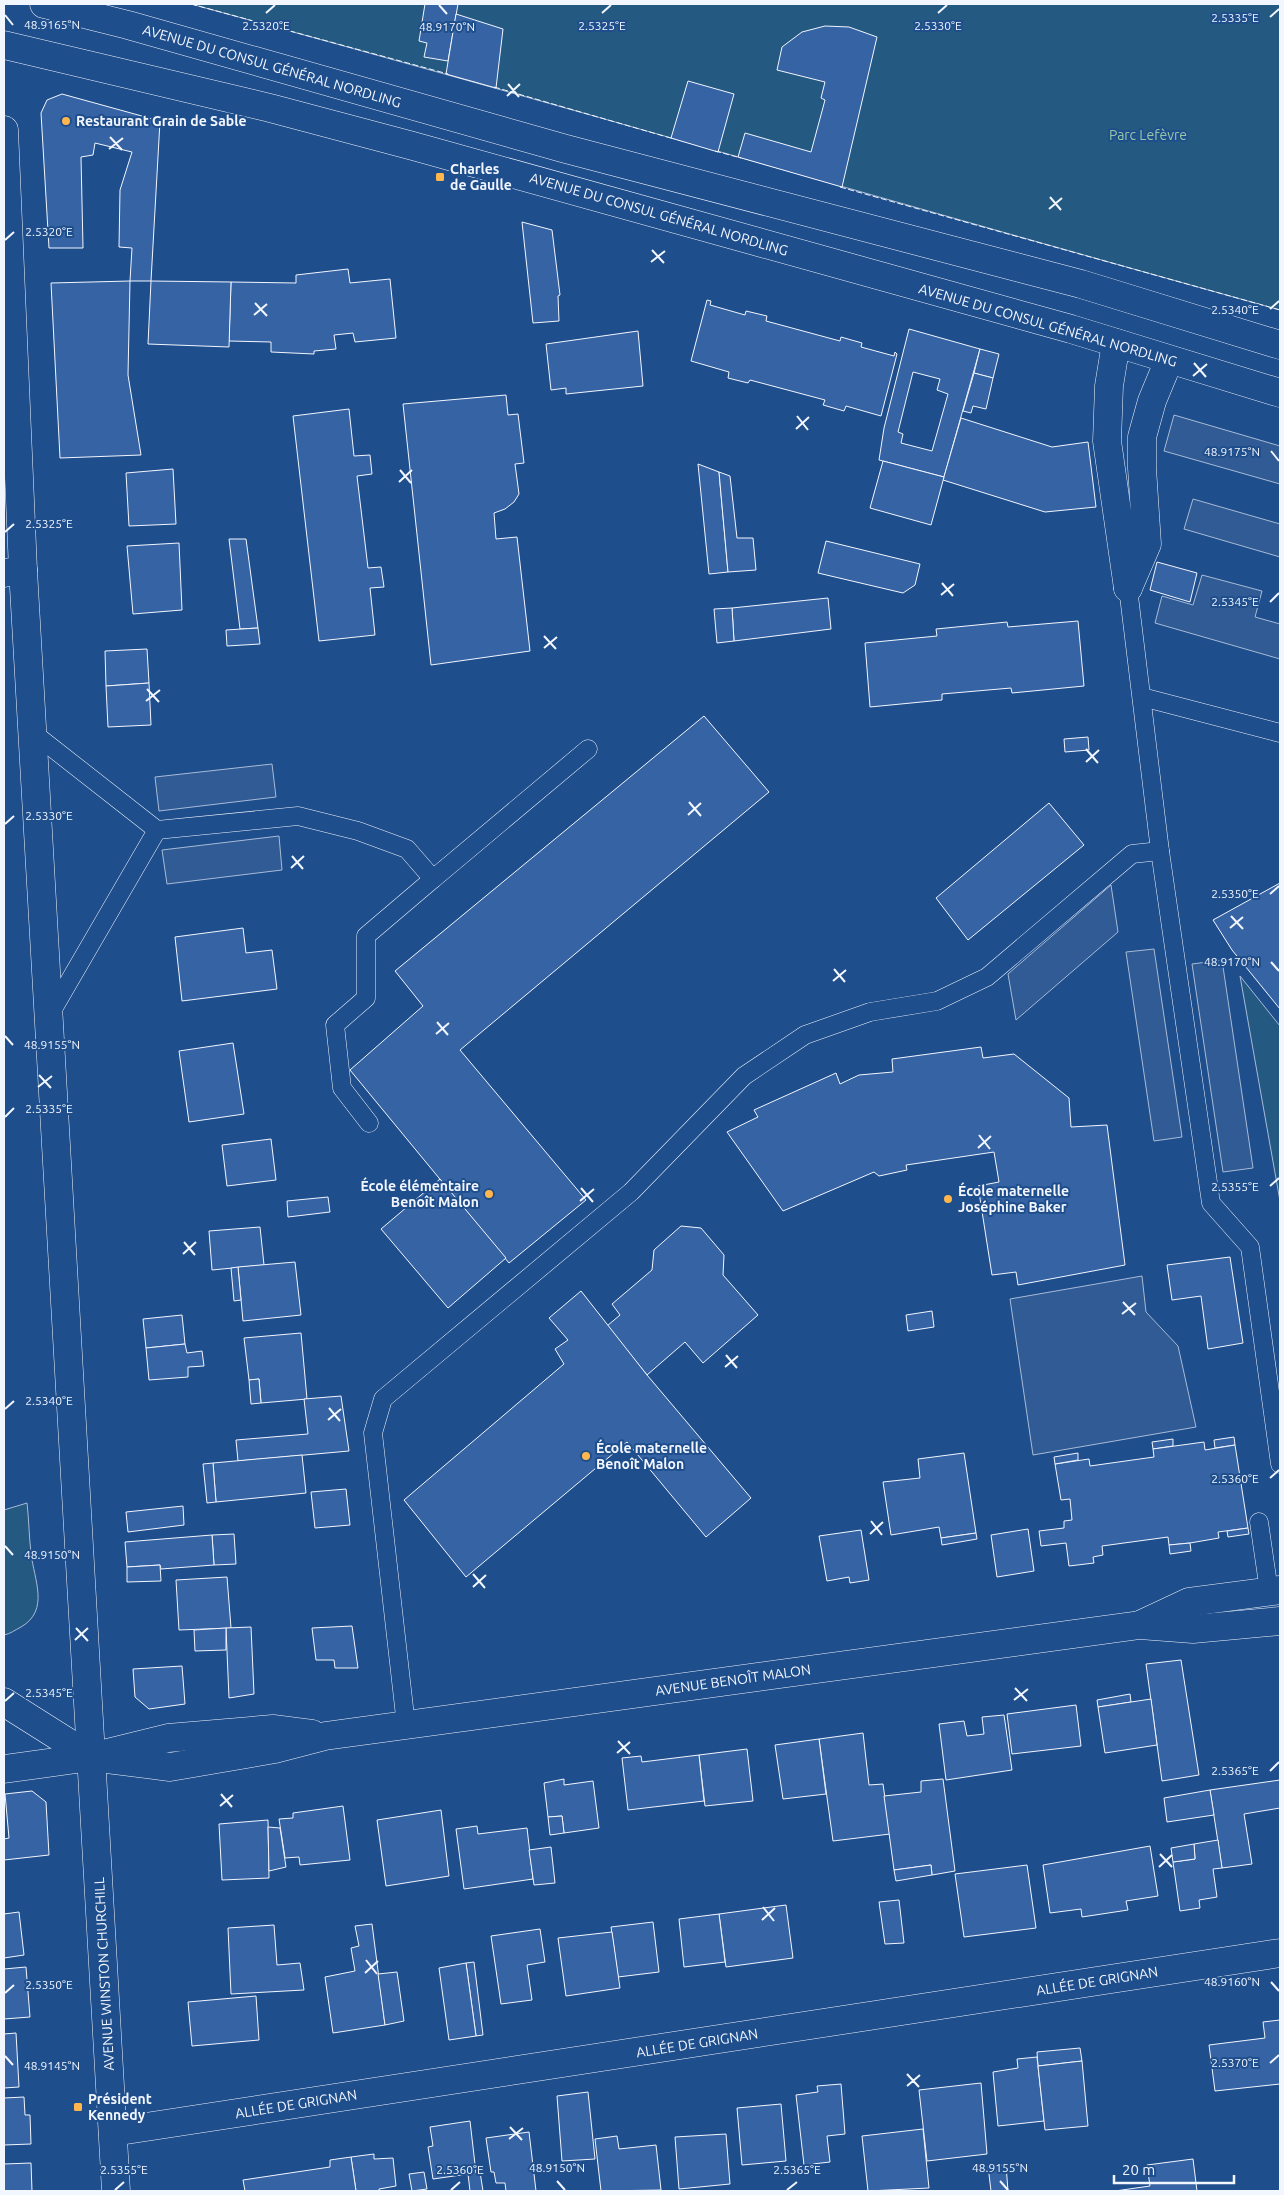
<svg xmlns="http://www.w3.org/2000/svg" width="1284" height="2195" viewBox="0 0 1284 2195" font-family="Ubuntu,sans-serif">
<rect width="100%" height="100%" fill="#1f4e8c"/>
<!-- green -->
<g fill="#245a82" stroke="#a8bbd7">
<path d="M191,4H1280V310C917,209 555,103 191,4Z"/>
<path d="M1240,976L1280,1026V1201Z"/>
<path d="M27,1503C29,1520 29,1537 31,1553C34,1580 50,1610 21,1627C15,1630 10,1634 4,1635V1510Z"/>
</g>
<!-- parking -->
<g fill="#305b95" stroke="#a8bbd7">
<path d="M1174,415L1280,446V484L1164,451Z"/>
<path d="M1193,499L1280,524V557L1184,529Z"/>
<path d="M1202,575L1262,591L1255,617L1280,624V659L1155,623L1162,596L1193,605Z"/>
<path d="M272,764L276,797L159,811L155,777Z"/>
<path d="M279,836L282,870L167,884L162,850Z"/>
<path d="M1111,885L1118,932L1016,1020L1008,974Z"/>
<path d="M1154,949L1182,1137L1154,1141L1126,952Z"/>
<path d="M1222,960L1253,1168L1223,1172L1192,964Z"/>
<path d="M1142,1276L1146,1312L1178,1346L1196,1427L1033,1455L1010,1299Z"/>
</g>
<!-- building -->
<g fill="#3563a3" stroke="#f2f6ff" fill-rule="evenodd">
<path d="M425,4H458L448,61L424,57L427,43L419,41Z"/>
<path d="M456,14L503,29L496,88L446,74Z"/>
<path d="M825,26L849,27L877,37L842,187L738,157L745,133L811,152L825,100L821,98L825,82L777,70L782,47L802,32Z"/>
<path d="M688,81L734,94L718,152L671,138Z"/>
<path d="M62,94L160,121L151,281H130L132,248L119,247L120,190L132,152L95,143L93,155L81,157L83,248H49L41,113L47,100Z"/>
<path d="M522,222L552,230L560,295L558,296L559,321L533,323Z"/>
<path d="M348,269L350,283L390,279L396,338L355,342L353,333L334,335L336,349L314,351V354L271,352V342L229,341L231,282L296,283V275Z"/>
<path d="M130,281L128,375L141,455L60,458L51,283Z"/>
<path d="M151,281L231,282L229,347L148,344Z"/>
<path d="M707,300L711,301L710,305L745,315L746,311L767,316L766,321L840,341L841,337L862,343L861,347L894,356L895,352L897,354L881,416L846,406L844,411L823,405L825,400L750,380L748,383L728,378L729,372L691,361Z"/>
<path d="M909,329L980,349L944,477L879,460L884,428ZM913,372L940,379L937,390L948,394L932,451L901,443L903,434L898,432Z"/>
<path d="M638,331L643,386L566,394V388L551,390L546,344Z"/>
<path d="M980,349L999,354L993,378L974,373Z"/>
<path d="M974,373L993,378L986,409L973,406L971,413L963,411Z"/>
<path d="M506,395L508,415L518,414L524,463L515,464L519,494L514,502L505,509L494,513L496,539L517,537L530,651L431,665L403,404Z"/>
<path d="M349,409L354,456L370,455L372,474L357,476L368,568L381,567L384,587L370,588L375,635L319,641L293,416Z"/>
<path d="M961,418L1052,447L1088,442L1096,507L1045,512L943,480Z"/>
<path d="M883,461L944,477L931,525L870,508Z"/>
<path d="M698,464L719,472L728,572L709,574Z"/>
<path d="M173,469L176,524L129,526L126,473Z"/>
<path d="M719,472L730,476L737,538H753L756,570L728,572Z"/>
<path d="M229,539H246L258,628L240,629Z"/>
<path d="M826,541L920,564L915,585L903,593L818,573Z"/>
<path d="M179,543L182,610L133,614L127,546Z"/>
<path d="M1157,562L1197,573L1190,602L1150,590Z"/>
<path d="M828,598L831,629L734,641L732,608Z"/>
<path d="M732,608L734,641L717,643L714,609Z"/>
<path d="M1078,621L1084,686L1012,693L1011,688L942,694V700L870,707L865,643L937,636L936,629L1007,622L1008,627Z"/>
<path d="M258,628L260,644L227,646L226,630Z"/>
<path d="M147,649L149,683L106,686L105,651Z"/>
<path d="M149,683L151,725L108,727L106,686Z"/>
<path d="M704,716L769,792L460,1050L586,1200L509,1263L350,1070L423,1006L395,971Z"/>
<path d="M1088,737L1089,750L1065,752L1064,739Z"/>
<path d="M1049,803L1084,845L968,940L936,898Z"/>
<path d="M1280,883V1009L1232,950L1213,920Z"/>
<path d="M243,928L246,953L272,950L277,989L182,1001L175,937Z"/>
<path d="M233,1043L244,1114L189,1122L179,1051Z"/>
<path d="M981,1047L983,1058L1014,1054L1069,1098L1071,1127L1107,1125L1125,1265L1018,1285L1016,1272L992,1275L978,1186L999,1182L994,1152L906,1165L907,1170L879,1176L874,1172L783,1211L727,1132L758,1117L754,1110L836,1073L840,1084L859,1075L893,1072L892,1059Z"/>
<path d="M271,1139L276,1180L227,1186L222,1145Z"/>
<path d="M440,1179L506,1258L448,1308L381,1229Z"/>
<path d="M328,1197L330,1212L288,1217L287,1201Z"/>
<path d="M681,1226L701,1228L724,1255L723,1275L758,1315L703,1363L685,1342L647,1375L607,1326L620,1315L612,1304L652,1270L654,1250Z"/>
<path d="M260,1227L264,1265L212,1270L209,1231Z"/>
<path d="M1230,1257L1243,1343L1208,1349L1201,1296L1172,1300L1167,1265Z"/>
<path d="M295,1262L301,1315L243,1321L238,1267Z"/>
<path d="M238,1267L241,1300L234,1301L231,1268Z"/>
<path d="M581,1291L647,1375L751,1498L706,1537L627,1442L466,1577L404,1500L564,1364L555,1349L568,1340L549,1318Z"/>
<path d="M932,1311L934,1327L908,1331L906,1315Z"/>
<path d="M182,1315L185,1344L146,1348L143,1319Z"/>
<path d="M301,1333L307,1399L261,1403L259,1379L249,1380L244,1338Z"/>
<path d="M185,1344L187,1353L202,1351L204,1366L188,1367V1377L149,1380L146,1348Z"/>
<path d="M259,1379L261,1403L251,1404L249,1380Z"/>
<path d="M341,1396L349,1451L238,1461L236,1440L308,1434L304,1399Z"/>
<path d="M1234,1437L1235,1445L1215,1448L1214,1440Z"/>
<path d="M1173,1439V1446L1153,1449L1152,1442Z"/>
<path d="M1204,1442L1205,1450L1235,1445L1248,1528L1218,1532L1219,1538L1190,1543L1169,1545L1168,1537L1102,1546L1103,1555L1093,1557L1094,1563L1069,1566L1066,1543L1041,1546L1039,1531L1064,1528V1521L1072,1520L1070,1499L1061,1500L1055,1464L1089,1459L1090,1466L1154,1457L1153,1449Z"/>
<path d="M964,1453L976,1533L941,1538L939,1527L891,1535L883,1482L920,1478L918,1459Z"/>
<path d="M1078,1453V1460L1055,1464L1054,1457Z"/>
<path d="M302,1455L306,1493L216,1502L213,1463Z"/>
<path d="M213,1463L216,1502L207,1503L203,1464Z"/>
<path d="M346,1489L350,1525L315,1528L311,1492Z"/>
<path d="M183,1506L184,1525L128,1532L126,1512Z"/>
<path d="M1248,1528L1249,1534L1228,1537L1227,1531Z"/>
<path d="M1028,1529L1034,1571L997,1577L991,1535Z"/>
<path d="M861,1530L869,1580L850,1583L849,1577L827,1581L819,1536Z"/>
<path d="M976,1533L977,1539L942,1545L941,1538Z"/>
<path d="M234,1534L236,1564L214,1565L212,1535Z"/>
<path d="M212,1535L214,1565L161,1569L160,1565L127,1567L125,1542Z"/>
<path d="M1190,1543L1191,1551L1170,1554L1169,1545Z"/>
<path d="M160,1565L161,1581L127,1582V1567Z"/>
<path d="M227,1577L231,1628L179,1630L176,1580Z"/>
<path d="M352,1626L358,1668H335L334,1660H316L312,1628Z"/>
<path d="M251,1627L254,1694L229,1698L226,1628Z"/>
<path d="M226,1628V1650L195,1651L194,1630Z"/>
<path d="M1181,1660L1199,1775L1162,1781L1146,1664Z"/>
<path d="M182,1666L185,1704L149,1709L135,1697L133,1669Z"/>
<path d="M1130,1694L1131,1702L1098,1707L1097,1700Z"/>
<path d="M1151,1699L1157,1745L1105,1753L1098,1707Z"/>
<path d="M1076,1705L1081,1746L1012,1754L1007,1714Z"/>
<path d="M1004,1715L1012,1770L946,1780L939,1724L964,1721L967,1736L984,1734L982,1717Z"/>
<path d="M863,1733L869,1785L883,1784L890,1834L833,1841L819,1739Z"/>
<path d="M819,1739L826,1794L783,1799L775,1745Z"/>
<path d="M747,1749L753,1801L705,1806L699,1755Z"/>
<path d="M699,1755L704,1801L628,1810L622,1758L641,1756L642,1762Z"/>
<path d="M564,1779V1785L593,1781L599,1828L564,1833L562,1816L548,1817L544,1783Z"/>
<path d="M943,1779L955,1871L932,1875L931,1865L894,1870L884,1796L921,1792V1781Z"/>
<path d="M1280,1780V1808L1244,1814L1252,1864L1222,1868L1210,1790Z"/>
<path d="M1210,1790L1214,1815L1167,1822L1164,1798Z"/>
<path d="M32,1791L46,1802L49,1855L4,1860V1839L9,1838L5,1794Z"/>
<path d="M343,1806L350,1860L300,1865L299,1857L285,1858L279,1819L293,1818V1813Z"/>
<path d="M441,1810L449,1876L386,1886L377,1820Z"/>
<path d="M562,1816L564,1833L550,1835L548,1817Z"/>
<path d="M268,1820L269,1878L222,1880L219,1824Z"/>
<path d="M477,1826L478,1834L527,1828L533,1879L464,1889L456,1829Z"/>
<path d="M268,1827L280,1828L286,1867L269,1871Z"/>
<path d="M1218,1840L1222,1868L1213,1869L1217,1897L1199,1900L1200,1908L1180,1911L1173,1862L1195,1859L1194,1844Z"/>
<path d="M1194,1844L1195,1859L1173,1862L1171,1848Z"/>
<path d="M1150,1846L1158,1896L1126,1901L1128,1910L1082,1917L1081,1909L1050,1913L1043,1865Z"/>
<path d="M551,1847L555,1883L534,1885L529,1850Z"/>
<path d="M931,1865L932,1875L896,1881L894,1870Z"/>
<path d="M1027,1865L1036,1928L964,1937L955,1874Z"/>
<path d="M899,1900L904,1943L885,1944L879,1902Z"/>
<path d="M786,1905L793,1958L726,1967L719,1914Z"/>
<path d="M19,1912L24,1955L4,1958V1914Z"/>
<path d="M719,1914L725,1962L684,1967L679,1919Z"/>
<path d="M653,1922L659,1972L618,1977L611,1927Z"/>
<path d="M372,1924L385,2025L333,2033L325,1977L355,1971L351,1948L359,1946L355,1926Z"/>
<path d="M274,1925L277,1965L300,1963L304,1990L231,1994L228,1928Z"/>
<path d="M540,1929L545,1962L527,1965L532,2000L501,2004L491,1936Z"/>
<path d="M612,1932L620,1988L566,1996L558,1938Z"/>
<path d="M474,1962L483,2035L476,2036L466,1963Z"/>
<path d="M466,1963L476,2036L449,2040L439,1968Z"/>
<path d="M26,1967L30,2017L4,2019V1969Z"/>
<path d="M397,1972L404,2021L385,2025L378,1974Z"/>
<path d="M256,1996L259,2040L192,2046L188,2002Z"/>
<path d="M1280,2020V2084L1215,2091L1209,2045L1265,2038L1263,2022Z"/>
<path d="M16,2033L19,2087L4,2088V2034Z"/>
<path d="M1080,2048L1082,2061L1038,2066L1037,2052Z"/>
<path d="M1037,2057L1044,2121L998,2126L993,2072L1018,2068L1017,2059Z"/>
<path d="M1082,2061L1088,2126L1045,2130L1038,2066Z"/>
<path d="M981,2083L987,2154L927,2161L919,2090Z"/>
<path d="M841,2084L845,2134L827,2136L830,2162L804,2165L796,2095L818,2092L817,2086Z"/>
<path d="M588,2092L595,2159L562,2161L557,2096Z"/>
<path d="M24,2097L25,2115H30L31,2144L4,2145V2098Z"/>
<path d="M781,2104L786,2161L742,2165L737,2108Z"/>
<path d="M470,2121L476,2173L480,2172L483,2191H470L468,2174L433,2179L428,2147L433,2146L430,2127Z"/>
<path d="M923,2129L929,2188L868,2191L862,2136Z"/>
<path d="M529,2132L536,2191H506L505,2183H496L494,2172H491L486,2138Z"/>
<path d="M726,2134L730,2184L679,2189L675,2137Z"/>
<path d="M617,2136L619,2149L656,2145L661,2190L601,2191L595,2139Z"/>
<path d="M374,2154V2159L393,2158L396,2186L379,2189V2191H356L351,2157Z"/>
<path d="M351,2157L356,2191H245L243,2180L330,2167V2160Z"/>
<path d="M1193,2159L1197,2191H1115L1150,2186L1147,2165Z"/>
<path d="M31,2163L32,2191H4V2164Z"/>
<path d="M1006,2165L1008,2191H991L988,2166Z"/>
<path d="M424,2172L427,2189L412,2191L409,2174Z"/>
</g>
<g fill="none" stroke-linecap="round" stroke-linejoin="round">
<!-- service casing -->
<g stroke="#f2f6ff" stroke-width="19">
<g id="service">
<path d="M1128,588L1160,851L1211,1203L1250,1247L1280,1464"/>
<path d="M1142,697L1280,733"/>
<path d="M32,732L157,830L298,816L358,831L407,849L433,879L366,936V998L335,1025L342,1088L369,1123"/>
<path d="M433,879L588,749"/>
<path d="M49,1016L157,830"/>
<path d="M1259,1522L1269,1591"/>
<path d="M406,1725L373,1433L383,1399L631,1192L744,1076L805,1035L870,1012L937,1001L987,977L1132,854L1160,851"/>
</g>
</g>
<!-- minor casing -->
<g stroke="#f2f6ff" stroke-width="29">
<g id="minor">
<path d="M1116,343L1109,386L1107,441L1128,588"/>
<path d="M4,573L23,570"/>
<path d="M1128,588L1147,544L1142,468V437L1152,401L1169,360"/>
<path d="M4,1769L91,1757"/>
<path d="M113,2132L1280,1953"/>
</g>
</g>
<!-- secondary casing -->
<g stroke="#f2f6ff" stroke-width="29">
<g id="secondary">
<path d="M4,130L23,570L116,2191"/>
<path d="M1142,1624L1189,1602L1280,1590"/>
<path d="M4,1702L91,1757L170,1767L275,1749L325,1736L1140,1625L1193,1629L1280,1621"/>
<path d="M107,1753L168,1738L273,1729L312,1734"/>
</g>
</g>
<!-- primary casing -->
<g stroke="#f2f6ff" stroke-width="29">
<g id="primary">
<path d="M44,4L128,25L566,149L1081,284L1280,345"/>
<path d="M4,45L270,108L413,146L1071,329L1280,393"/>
</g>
</g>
<!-- service -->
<use href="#service" stroke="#1f4e8c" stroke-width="18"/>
<!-- minor -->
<use href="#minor" stroke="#1f4e8c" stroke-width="28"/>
<!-- secondary -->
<use href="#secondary" stroke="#1f4e8c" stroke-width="28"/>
<!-- primary -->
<use href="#primary" stroke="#1f4e8c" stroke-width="28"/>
<!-- fence -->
<g stroke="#f2f6ff" stroke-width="1" stroke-dasharray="6 2.5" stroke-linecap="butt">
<path d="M191,4L448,74"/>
<path d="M494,87L674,139"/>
<path d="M715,151L741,158"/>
<path d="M840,187L1280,310"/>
</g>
</g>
<!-- ticks -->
<path fill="none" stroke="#f2f6ff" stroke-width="2" d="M439,5L447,14M266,13L275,5M602,13L611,5M938,13L947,5M5,15L13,25M1270,17L1279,9M508,84L519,97M507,96L520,84M110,137L122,150M109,149L123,138M1050,197L1061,210M1049,209L1062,198M5,240L14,232M652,250L664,263M651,262L665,251M255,303L267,316M1270,309L1279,301M254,315L267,304M1194,363L1206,377M1193,376L1207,364M797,416L808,430M796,429L809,417M1271,451L1279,461M400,470L411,483M399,482L412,470M5,532L14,524M942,583L953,596M941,595L954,584M1270,602L1279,593M544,636L556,649M544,648L557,637M147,689L159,702M146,701L160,690M1086,749L1098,763M1086,762L1099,750M689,802L701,816M688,815L701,803M5,824L14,816M292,856L303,869M291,868L304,856M1270,894L1279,886M1231,916L1243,929M1230,928L1243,917M1271,962L1279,971M834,969L845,982M833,981L846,970M437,1022L448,1035M436,1034L449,1023M5,1036L13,1045M39,1075L51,1088M38,1087L52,1076M5,1117L14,1108M979,1135L990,1149M978,1148L991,1136M1270,1186L1279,1178M581,1188L593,1202M580,1201L594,1189M184,1242L195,1255M183,1254L196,1242M1123,1302L1135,1315M1122,1314L1136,1303M726,1355L737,1368M725,1367L738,1356M329,1408L340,1421M5,1409L14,1401M328,1420L341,1409M1270,1478L1279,1470M871,1521L882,1535M870,1534L883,1522M5,1546L13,1555M473,1574L485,1588M473,1587L486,1575M76,1628L88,1641M75,1640L88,1628M1015,1688L1027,1701M1014,1700L1028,1689M5,1701L14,1693M618,1741L630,1754M617,1753L630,1742M1270,1771L1279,1762M221,1794L232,1807M220,1806L233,1795M1160,1854L1172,1867M1159,1867L1172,1855M763,1907L774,1921M762,1920L775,1908M366,1960L377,1974M365,1973L378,1961M1271,1982L1279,1991M5,1993L14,1985M5,2056L13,2065M1270,2063L1279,2055M907,2074L919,2087M907,2086L920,2075M510,2127L522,2140M509,2139L523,2128M557,2181L565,2190M1000,2181L1008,2190M115,2190L124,2182M451,2190L460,2182M787,2190L797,2182"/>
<!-- markers -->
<g fill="#ffb74d" stroke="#1f4e8c" stroke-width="2">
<circle cx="66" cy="121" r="5"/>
<rect x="435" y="172" width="10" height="10" rx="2.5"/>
<circle cx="489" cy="1194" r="5"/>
<circle cx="948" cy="1199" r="5"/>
<circle cx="586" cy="1456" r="5"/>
<rect x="73" y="2102" width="10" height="10" rx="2.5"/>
</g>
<g text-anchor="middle" stroke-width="4" stroke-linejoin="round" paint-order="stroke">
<!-- street labels -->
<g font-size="14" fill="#f2f6ff" stroke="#1f4e8c">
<text transform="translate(272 66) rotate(16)" y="5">AVENUE DU CONSUL GÉNÉRAL NORDLING</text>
<text transform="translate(659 214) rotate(16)" y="5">AVENUE DU CONSUL GÉNÉRAL NORDLING</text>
<text transform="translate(1048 325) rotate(16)" y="5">AVENUE DU CONSUL GÉNÉRAL NORDLING</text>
<text transform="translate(733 1680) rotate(-8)" y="5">AVENUE BENOÎT MALON</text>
<text transform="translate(104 1974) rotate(-93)" y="5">AVENUE WINSTON CHURCHILL</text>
<text transform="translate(1097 1981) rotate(-9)" y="5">ALLÉE DE GRIGNAN</text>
<text transform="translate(697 2043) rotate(-9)" y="5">ALLÉE DE GRIGNAN</text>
<text transform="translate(296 2104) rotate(-9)" y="5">ALLÉE DE GRIGNAN</text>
</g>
<!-- poi labels -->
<g font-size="14" font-weight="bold" fill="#f2f6ff" stroke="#1f4e8c" text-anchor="start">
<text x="76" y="126">Restaurant Grain de Sable</text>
<text x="450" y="174">Charles<tspan x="450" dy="16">de Gaulle</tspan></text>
<text x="479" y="1191" text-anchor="end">École élémentaire<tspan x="479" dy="16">Benoît Malon</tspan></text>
<text x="958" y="1196">École maternelle<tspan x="958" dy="16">Joséphine Baker</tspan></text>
<text x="596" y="1453">École maternelle<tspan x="596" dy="16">Benoît Malon</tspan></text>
<text x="88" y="2104">Président<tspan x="88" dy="16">Kennedy</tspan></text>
</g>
<!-- park labels -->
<g font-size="14" fill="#97c8a6" stroke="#1f4e8c">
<text x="1148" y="140">Parc Lefèvre</text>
</g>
</g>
<g font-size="12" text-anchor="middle" fill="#f2f6ff" stroke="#1f4e8c" stroke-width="4" stroke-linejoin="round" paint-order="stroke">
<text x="1235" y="22">2.5335°E</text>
<text x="52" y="29">48.9165°N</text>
<text x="266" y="30">2.5320°E</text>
<text x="602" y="30">2.5325°E</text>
<text x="938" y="30">2.5330°E</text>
<text x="447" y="31">48.9170°N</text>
<text x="49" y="236">2.5320°E</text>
<text x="1235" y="314">2.5340°E</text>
<text x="1232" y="456">48.9175°N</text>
<text x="49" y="528">2.5325°E</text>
<text x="1235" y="606">2.5345°E</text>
<text x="49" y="820">2.5330°E</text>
<text x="1235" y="898">2.5350°E</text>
<text x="1232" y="966">48.9170°N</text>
<text x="52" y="1049">48.9155°N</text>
<text x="49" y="1113">2.5335°E</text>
<text x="1235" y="1191">2.5355°E</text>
<text x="49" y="1405">2.5340°E</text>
<text x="1235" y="1483">2.5360°E</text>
<text x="52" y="1559">48.9150°N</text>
<text x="49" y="1697">2.5345°E</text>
<text x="1235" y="1775">2.5365°E</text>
<text x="1232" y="1986">48.9160°N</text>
<text x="49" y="1989">2.5350°E</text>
<text x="1235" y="2067">2.5370°E</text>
<text x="52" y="2070">48.9145°N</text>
<text x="557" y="2172">48.9150°N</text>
<text x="1000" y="2172">48.9155°N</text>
<text x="124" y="2174">2.5355°E</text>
<text x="460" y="2174">2.5360°E</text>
<text x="797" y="2174">2.5365°E</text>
</g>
<!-- border -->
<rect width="1284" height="2195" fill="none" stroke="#f2f6ff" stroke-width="10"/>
<!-- scale -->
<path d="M1114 2175v8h120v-8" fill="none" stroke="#f2f6ff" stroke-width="2.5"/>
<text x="1122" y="2175" font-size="15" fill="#f2f6ff" stroke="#1f4e8c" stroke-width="4" paint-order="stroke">20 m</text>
</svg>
